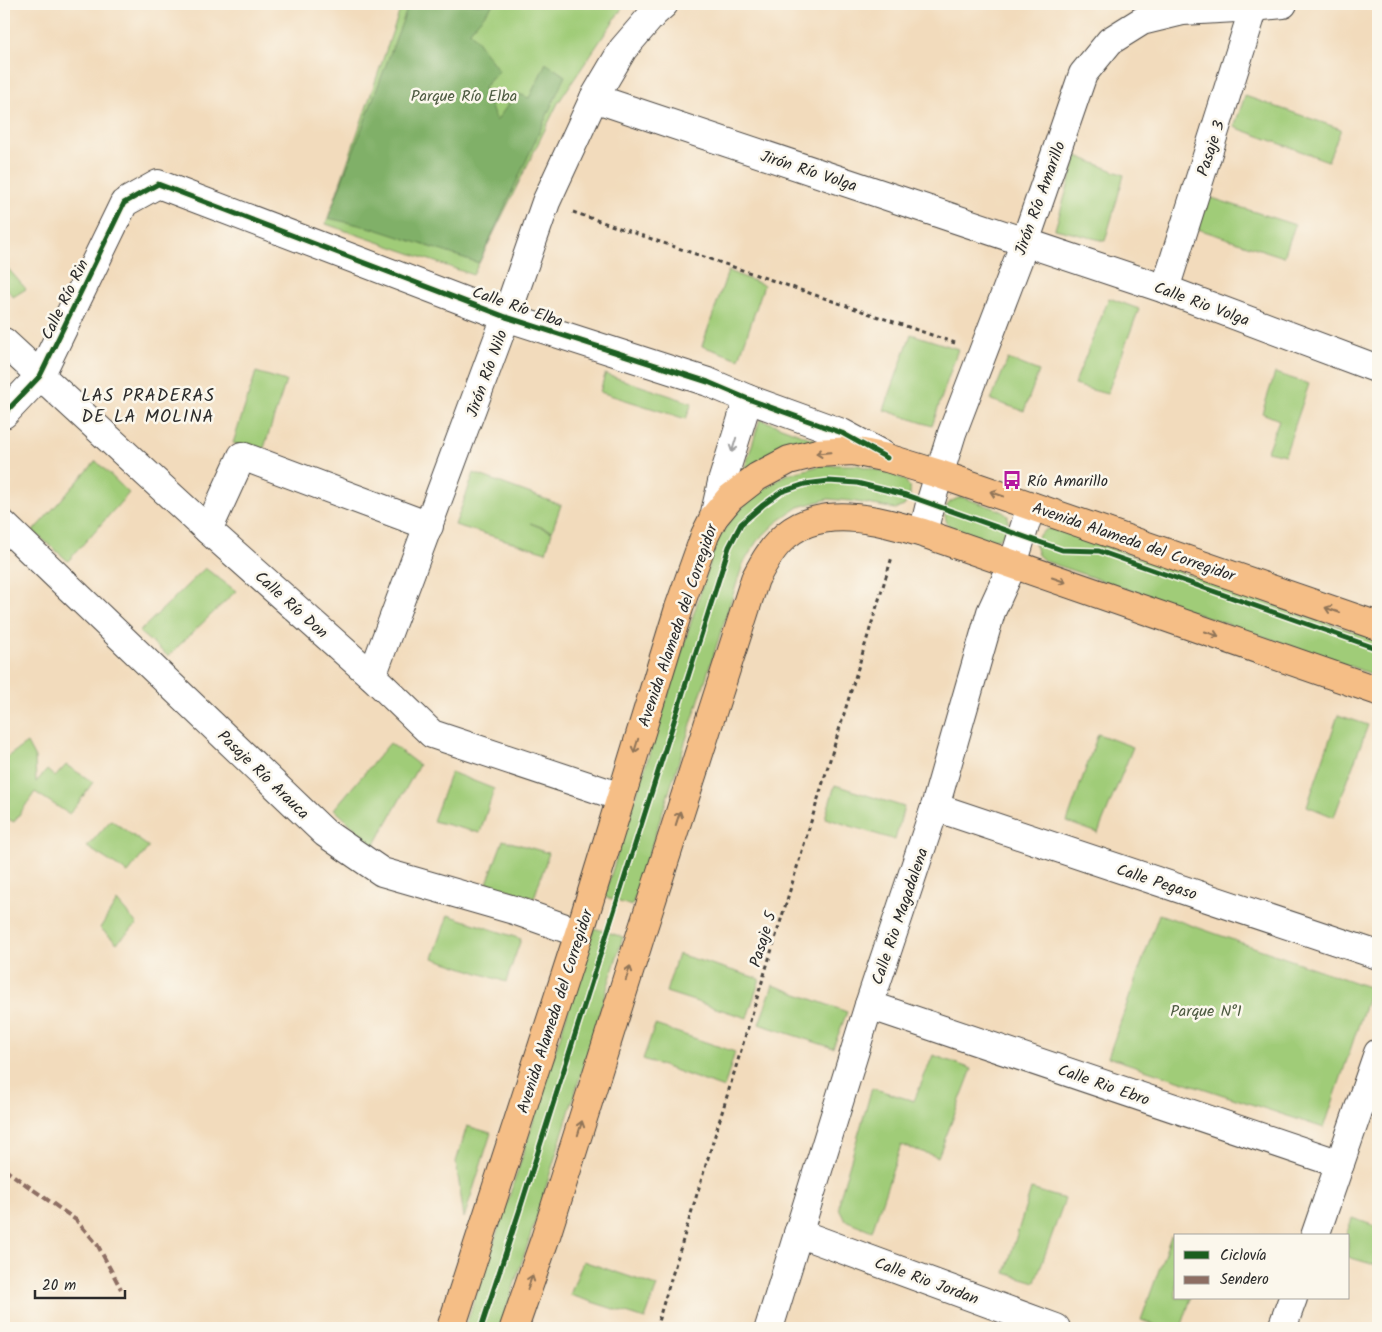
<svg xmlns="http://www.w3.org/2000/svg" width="1382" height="1332" viewBox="0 0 1382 1332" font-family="Kalam,sans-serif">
<rect width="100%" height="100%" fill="#fbf7ec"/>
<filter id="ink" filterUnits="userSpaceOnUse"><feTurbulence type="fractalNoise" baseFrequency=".02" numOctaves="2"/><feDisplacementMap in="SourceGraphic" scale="10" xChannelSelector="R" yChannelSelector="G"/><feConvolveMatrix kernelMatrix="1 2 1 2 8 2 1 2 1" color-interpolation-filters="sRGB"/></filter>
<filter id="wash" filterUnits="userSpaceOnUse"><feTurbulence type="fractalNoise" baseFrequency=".0096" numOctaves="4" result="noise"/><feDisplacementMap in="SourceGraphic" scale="20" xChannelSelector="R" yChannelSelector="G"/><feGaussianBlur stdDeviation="1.12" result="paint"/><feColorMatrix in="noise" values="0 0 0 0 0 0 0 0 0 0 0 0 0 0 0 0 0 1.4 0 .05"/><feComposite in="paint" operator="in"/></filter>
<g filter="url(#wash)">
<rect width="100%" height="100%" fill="#f2dbbc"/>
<!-- green -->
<g fill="#a0cc78" stroke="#667c52">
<path d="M402,4H625L558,103L473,275L326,224Z"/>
<path d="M1245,96L1341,129L1328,161L1234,127Z"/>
<path d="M1077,156L1124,175L1105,241L1055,229Z"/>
<path d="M1209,197L1295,225L1284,257L1198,229Z"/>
<path d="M4,264L26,289L13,297L4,285Z"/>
<path d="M728,271L764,285L739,359L702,346Z"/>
<path d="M1109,298L1139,309L1107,394L1074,385Z"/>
<path d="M911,334L958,349L932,426L884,410Z"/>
<path d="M1008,359L1039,371L1024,411L991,400Z"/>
<path d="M256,372L286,381L262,454L233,443Z"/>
<path d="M1275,373L1309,384L1285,455L1267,451L1279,420L1262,413Z"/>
<path d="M605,374L692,403L686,419L600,392Z"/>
<path d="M760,419L821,442L743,474Z"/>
<path d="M96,461L129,493L68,561L33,531Z"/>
<path d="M823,465H857L889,473L905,480L910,488V497L904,506L896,509L851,501L828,499L799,507L777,522L757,541L743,564L632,906L604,897L717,540L734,515L759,492L786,475Z"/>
<path d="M474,473L561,505L552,531L530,523L552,532L546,552L455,525Z"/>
<path d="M961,497L1000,510L1008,516C1009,545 992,541 971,535C966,533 958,531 953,529C944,524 942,509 950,502C953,500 957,499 961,497Z"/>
<path d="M1047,529H1056L1378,640V676L1045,561L1038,555L1035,545L1039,535Z"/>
<path d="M205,568L236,591L168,656L139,632Z"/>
<path d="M1338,715L1368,725L1334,817L1307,806Z"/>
<path d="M1098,734L1133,747L1098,833L1067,822Z"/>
<path d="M27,743L35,758L36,782L47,770L55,777L66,765L93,782L77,805L69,814L35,792L14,822L4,817V759Z"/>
<path d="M390,743L419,765L374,846L334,809Z"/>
<path d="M451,772L494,789L480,833L433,821Z"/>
<path d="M835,785L904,807L895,840L825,818Z"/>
<path d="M111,820L149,847L128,873L87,847Z"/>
<path d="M503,840L549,853L534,898L487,883Z"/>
<path d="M117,901L137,924L117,943L100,928Z"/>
<path d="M1159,914L1371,988L1324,1128L1108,1057Z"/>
<path d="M448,915L521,939L506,982L433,958Z"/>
<path d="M594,928L623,937L537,1216L500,1328H465L517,1173Z"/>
<path d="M678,954L760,979L747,1018L666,992Z"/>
<path d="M773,985L847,1012L833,1048L759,1024Z"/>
<path d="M655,1025L735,1052L724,1088L643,1059Z"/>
<path d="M933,1055L972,1069L938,1157L901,1145L872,1231L845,1220L839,1208L840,1197L872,1088L914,1101Z"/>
<path d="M467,1126L491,1133L464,1218L456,1162Z"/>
<path d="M1031,1189L1065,1199L1035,1282L1005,1273Z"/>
<path d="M1352,1218L1378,1227V1266L1348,1257V1236H1346Z"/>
<path d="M1171,1236L1176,1237V1298H1191L1181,1328H1162L1141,1320Z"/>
<path d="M583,1261L657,1286L645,1319L570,1295Z"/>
</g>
<!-- forest -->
<path fill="#80b068" stroke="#566e4a" d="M409,4H491L492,6L470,31L499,71L484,87L496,121L517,93L529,98L546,63L565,76L479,263L372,228L328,218Z"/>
</g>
<g filter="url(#ink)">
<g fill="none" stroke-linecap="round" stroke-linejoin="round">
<!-- minor casing -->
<g stroke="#494541" stroke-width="30">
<g id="minor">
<path d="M594,98L1165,289L1378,369"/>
<path d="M1165,289L1254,7"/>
<path d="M4,342L208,530L372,676L432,734L621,797"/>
<path d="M4,414L40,376L124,203L158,184L506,317L708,382L748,399L842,433L883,455"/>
<path d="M714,517L722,482L748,399"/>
<path d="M4,525L325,833L382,872L514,910L579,933"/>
<path d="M208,530L242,456L429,526"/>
<path d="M923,533L930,504L952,433L1025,242L1083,74L1110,41L1142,21L1183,11L1254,7L1283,4"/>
<path d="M372,676L506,317L546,202L594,98L623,49L654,13L664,4"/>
<path d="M935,807L1378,955"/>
<path d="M869,1005L1340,1164"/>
<path d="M798,1233L1056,1328"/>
<path d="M1315,1236L1378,1053"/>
<path d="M769,1328L869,1005L935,807L991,612L1013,564L1031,506"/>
<path d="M1282,1328L1293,1298"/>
</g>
</g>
<!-- major casing -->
<g stroke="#494541" stroke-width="30">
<g id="major">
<path d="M451,1328L584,918L679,608L705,535L714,517L730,498L757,477L789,460L817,453L853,451L887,458L939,474L1378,626"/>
<path d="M514,1328L545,1239L641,934L755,579C762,566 769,552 780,541C817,502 879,520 923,533L1378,691"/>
</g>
</g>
<!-- path -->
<g stroke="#494541" stroke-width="3" stroke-dasharray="4 4" stroke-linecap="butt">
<path d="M573,212L955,343"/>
<path d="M656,1328L892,557"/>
</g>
<!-- minor -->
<use href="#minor" stroke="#fff" stroke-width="28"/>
<!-- major -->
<use href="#major" stroke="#f5be86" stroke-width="28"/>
<!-- quiet -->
<path stroke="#8d6e63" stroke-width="4" stroke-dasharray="8 4" stroke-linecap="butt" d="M4,1169L76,1220L97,1244L121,1289"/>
<!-- cycleway casing -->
<g stroke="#fbf7ec" stroke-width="8">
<g id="cycleway">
<path d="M4,414L40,376L124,203L158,184L506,317L708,382L748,399L842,433L887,458"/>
<path d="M481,1328L519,1212L729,547L741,524L763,505L781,492L805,484L829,481L857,483L906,495L1062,550L1099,551L1378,649"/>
</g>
</g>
<!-- cycleway -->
<use href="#cycleway" stroke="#1b5e20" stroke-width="5"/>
</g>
<!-- one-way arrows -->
<defs><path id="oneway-shaft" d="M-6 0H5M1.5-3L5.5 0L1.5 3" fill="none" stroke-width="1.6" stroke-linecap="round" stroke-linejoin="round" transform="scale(1.25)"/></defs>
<use stroke="#a0a0a0" href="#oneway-shaft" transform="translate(734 445) rotate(107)"/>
<g stroke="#907458">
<use href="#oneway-shaft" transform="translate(823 453) rotate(175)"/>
<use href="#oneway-shaft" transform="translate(997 494) rotate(-161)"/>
<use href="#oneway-shaft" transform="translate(1059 580) rotate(19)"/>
<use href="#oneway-shaft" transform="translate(1332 610) rotate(-161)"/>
<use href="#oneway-shaft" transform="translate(1212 634) rotate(19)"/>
<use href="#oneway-shaft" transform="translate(636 746) rotate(107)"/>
<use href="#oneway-shaft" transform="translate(678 818) rotate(-72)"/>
<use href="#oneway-shaft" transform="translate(628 973) rotate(-73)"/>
<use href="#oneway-shaft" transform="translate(580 1128) rotate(-73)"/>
<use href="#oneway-shaft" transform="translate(530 1282) rotate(-71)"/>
</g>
</g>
<!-- icons -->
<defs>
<g id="bus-bare" transform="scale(1.5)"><path d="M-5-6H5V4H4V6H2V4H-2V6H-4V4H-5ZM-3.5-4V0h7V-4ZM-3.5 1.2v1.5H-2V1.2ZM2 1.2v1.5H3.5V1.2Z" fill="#b5179e" stroke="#fbf7ec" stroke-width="2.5" paint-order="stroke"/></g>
</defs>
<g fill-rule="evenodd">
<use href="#bus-bare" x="1012" y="480"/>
</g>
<g text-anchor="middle" stroke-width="5" stroke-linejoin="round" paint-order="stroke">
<!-- park labels -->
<g font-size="16" fill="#4e5b42" stroke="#fbf7ec">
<text x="464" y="101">Parque Río Elba</text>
<text x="1206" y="1016">Parque N°1</text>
</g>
<!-- street labels -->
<g font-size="16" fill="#2b2b2b" stroke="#fbf7ec">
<text transform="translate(1210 148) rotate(-72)" y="6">Pasaje 3</text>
<text transform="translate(809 170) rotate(18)" y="6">Jirón Río Volga</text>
<text transform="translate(1039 198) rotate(-70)" y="6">Jirón Río Amarillo</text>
<text transform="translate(64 299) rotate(-64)" y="6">Calle Río Rin</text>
<text transform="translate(1202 303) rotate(20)" y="6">Calle Rio Volga</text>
<text transform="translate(518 306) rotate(19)" y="6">Calle Río Elba</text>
<text transform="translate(486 373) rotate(-70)" y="6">Jirón Río Nilo</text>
<text transform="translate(1134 541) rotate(19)" y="6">Avenida Alameda del Corregidor</text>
<text transform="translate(292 604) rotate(42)" y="6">Calle Río Don</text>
<text transform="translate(677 625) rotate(-71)" y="6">Avenida Alameda del Corregidor</text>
<text transform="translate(264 774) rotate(44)" y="6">Pasaje Río Arauca</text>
<text transform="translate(1157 881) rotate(18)" y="6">Calle Pegaso</text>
<text transform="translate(899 916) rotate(-71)" y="6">Calle Rio Magadalena</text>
<text transform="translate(762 939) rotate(-73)" y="6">Pasaje 5</text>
<text transform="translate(554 1011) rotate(-72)" y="6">Avenida Alameda del Corregidor</text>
<text transform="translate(1104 1084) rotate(19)" y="6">Calle Rio Ebro</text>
<text transform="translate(927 1280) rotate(20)" y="6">Calle Rio Jordan</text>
</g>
<!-- poi labels -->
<g font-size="16" fill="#2b2b2b" stroke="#fbf7ec" text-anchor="start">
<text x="1027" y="486">Río Amarillo</text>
</g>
<!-- neighbourhood labels -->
<g font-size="18" letter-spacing="1" fill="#2b2b2b" stroke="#fbf7ec">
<text x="148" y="401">LAS PRADERAS<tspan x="148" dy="21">DE LA MOLINA</tspan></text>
</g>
</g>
<!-- margin -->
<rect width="1382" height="1332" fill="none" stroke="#fbf7ec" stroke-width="20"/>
<!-- legend -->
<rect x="1174" y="1234" width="175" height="65" fill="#fbf7ec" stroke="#a8a59f"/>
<rect x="1184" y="1251" width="25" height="8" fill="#1b5e20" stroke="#a8a59f"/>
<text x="1220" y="1260" font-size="15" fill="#2b2b2b">Ciclovía</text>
<rect x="1184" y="1276" width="25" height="8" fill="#8d6e63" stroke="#a8a59f"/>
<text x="1220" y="1284" font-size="15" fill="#2b2b2b">Sendero</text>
<!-- scale -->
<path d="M35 1290v8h90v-8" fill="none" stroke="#2b2b2b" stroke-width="2.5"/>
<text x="42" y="1290" font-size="15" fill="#2b2b2b" stroke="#fbf7ec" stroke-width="4" paint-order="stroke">20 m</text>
</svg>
